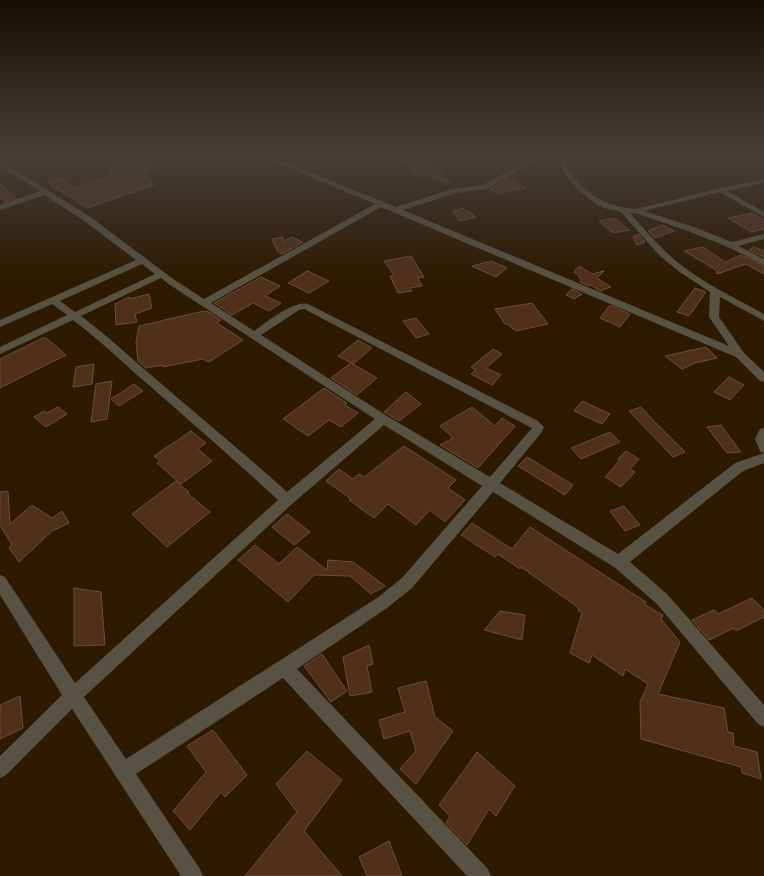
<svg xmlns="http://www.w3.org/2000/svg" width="764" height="876" viewBox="0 0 764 876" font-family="'Playfair Display',serif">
<rect width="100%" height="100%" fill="#2d1a01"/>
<!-- built -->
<path fill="#371f00" d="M51,155H120L124,178L68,198L9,160Z"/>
<!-- building -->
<g fill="#502f1b" stroke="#6b4d3b">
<path d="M109,155H142L157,168L143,172L154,185L87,208L47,182L59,178L74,188L111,176Z"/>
<path d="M427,156L450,184L429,175L425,177L413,172L402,158Z"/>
<path d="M509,178L526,188L497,194L490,189Z"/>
<path d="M0,184L16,198L5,202L0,197Z"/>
<path d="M463,208L476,217L460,221L453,211Z"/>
<path d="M753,213L764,220V229L751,232L728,218Z"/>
<path d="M615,218L629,230L613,233L599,221Z"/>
<path d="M663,225L674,231L655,238L648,231Z"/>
<path d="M639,234L645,242L637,245L633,237Z"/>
<path d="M282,237L284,241L291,237L303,242L282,254L277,251L272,239Z"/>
<path d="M703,247L725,262L741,255L764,266V274L746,264L717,274L716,270L684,251Z"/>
<path d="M754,247L764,251V257L749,250Z"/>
<path d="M411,256L424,277L418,278L422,286L410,288L412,291L398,293L390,276L394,275L384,261Z"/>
<path d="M491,261L507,268L496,277L472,266Z"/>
<path d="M579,266L592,274L604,271L597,278L611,287L600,291L591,285L589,286L580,282L581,280L579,277H580L574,272Z"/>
<path d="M307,271L329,281L309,293L288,283Z"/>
<path d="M261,277L280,286L265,296L281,303L269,311L253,303L232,315L214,303Z"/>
<path d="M695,288L706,292L689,316L677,312Z"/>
<path d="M572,289L582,294L574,299L566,295Z"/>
<path d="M149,294L152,308L135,314L137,322L116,325L115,304L129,297V299Z"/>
<path d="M532,303L548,324L516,331L507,324H505L495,309Z"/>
<path d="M610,305L630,314L620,327L600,318Z"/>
<path d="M204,311L206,312L207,311L221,320L217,323L243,340L209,362L203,359L163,367V365L146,368L138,361L136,342L139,326Z"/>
<path d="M416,318L429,334L416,338L403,321Z"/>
<path d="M45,337L66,355L0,388V359Z"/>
<path d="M358,340L372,348L353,364L338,356Z"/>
<path d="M706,347L717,358L695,363L682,369L665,356Z"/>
<path d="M493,349L502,354L486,368L501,375L492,385L471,374L476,370L471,367Z"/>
<path d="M351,363L377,378L357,395L331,378Z"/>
<path d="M94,364L92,384L73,387L76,367Z"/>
<path d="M729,377L744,385L730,400L714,392Z"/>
<path d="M112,381L107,419L91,422L96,384Z"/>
<path d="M134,384L143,391L119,406L111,399Z"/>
<path d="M324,388L347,403L345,405L358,413L341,427L329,420L308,436L283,419Z"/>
<path d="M406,392L421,404L399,421L384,412Z"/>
<path d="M582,401L610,414L602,424L574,411Z"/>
<path d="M58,407L67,414L46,427L34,417L44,411L47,413Z"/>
<path d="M472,407L495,426L502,418L515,426L478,468L440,445L453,438L440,426Z"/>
<path d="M641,407L654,421L685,452L673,457L629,411Z"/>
<path d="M721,425L741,452L727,453L707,427Z"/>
<path d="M191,431L206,443L198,449L212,461L181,484L157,463L160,461L154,456Z"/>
<path d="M610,432L620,442L581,459L571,448Z"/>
<path d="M404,446L456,480L448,488L465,500L445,522L430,510L416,525L388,504L374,518L349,500L351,499L326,481L339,469L353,479L359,474L364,477Z"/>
<path d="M626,451L639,459L630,469L635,472L621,487L605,477L620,460L618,459Z"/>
<path d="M527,457L573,485L565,495L518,466Z"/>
<path d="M176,481L189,492L187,493L210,512L167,547L132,514Z"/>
<path d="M8,491L10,524L32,505L52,518L62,511L69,523L52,531L19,562L9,548L12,545L0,525V492Z"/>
<path d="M624,506L640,525L625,531L610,511Z"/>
<path d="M287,514L310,532L294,545L272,527Z"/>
<path d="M472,523L512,549L530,527L646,602L645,605L663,615L661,619L680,642L658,694L724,708L728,732L733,733L734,746L757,752L761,779L742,773L741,767L641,739L640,702L648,684L625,669L623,676L592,655L589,663L570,653L582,613L578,610L579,608L521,567L520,569L498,554L495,557L461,535Z"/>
<path d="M255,545L279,564L297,547L327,570L328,560L353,562L385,586L371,594L350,576L314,575L288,602L238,560Z"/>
<path d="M74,588L101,592L105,645L74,646Z"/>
<path d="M752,598L764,610V617L736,631L734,628L709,640L692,620L714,610L718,614Z"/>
<path d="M500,611L525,615L522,640L484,630Z"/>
<path d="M369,645L373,664L367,666L372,692L350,696L343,657Z"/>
<path d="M322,654L347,691L331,702L304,666Z"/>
<path d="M426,681L435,717L453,731L416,784L400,769L416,751L410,731L384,739L379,720L405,712L398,688Z"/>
<path d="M20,696L23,728L0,739V705Z"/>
<path d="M213,730L247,775L225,797L221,792L190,830L173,811L206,772L187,746Z"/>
<path d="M307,751L342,780L304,831L342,876H245L297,812L276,784Z"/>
<path d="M477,752L515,786L496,816L489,809L467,845L446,823L450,816L439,805Z"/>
<path d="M389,841L402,876H367L359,857Z"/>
</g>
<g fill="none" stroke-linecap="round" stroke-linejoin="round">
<!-- minor -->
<g fill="#575244" fill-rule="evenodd">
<path d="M258,155H267L396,207L452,189L482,185L530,160L535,155H542L534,162L487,189L456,193L403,210L729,346L709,317L710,292L681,273L660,256L621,212L604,208L595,203L579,191L565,174L555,155H561L563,157L571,155H581L564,161C578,189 604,208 636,209L720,188L764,179V183L727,191L764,212V217L719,192L644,211L694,227L732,242L764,234V239L738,246L764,259V265L728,247L688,231L635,213H630C642,226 653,240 666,252C694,279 730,295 764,314V321L720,297L719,317L744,353L764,372V382L760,381L736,357L381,207L211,303L254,331C266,323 293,300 308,304L538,421L544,427L541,433L500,483L618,554L735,463L764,453V463L743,471L630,562L667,594L764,705V727L758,724L657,604L614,567L493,492L412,588L387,608L297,669L488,869L491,876H467L283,678L136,774L200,869L203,876H181L72,709L6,775L0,778V756L62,695L0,595V575L5,577L75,683L278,500C236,461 193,424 150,386C124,364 100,340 73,320L0,354V347L67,315L52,304L0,327V320L136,260L83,220L44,195L0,210V205L40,191L0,166V161L89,216L176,281L204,299L375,204ZM142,264L155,274L75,312L60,301ZM161,278L170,285L375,419L287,492C245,454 201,418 158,381C132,359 108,336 81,316ZM304,309L530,427L532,428L490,477L387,416L261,335L299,310ZM384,425L482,486L402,578L377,598L126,759L84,697L292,504Z"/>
<path d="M764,428V453L760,451L755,439L760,429Z"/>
</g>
<!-- major -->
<path fill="#8f8569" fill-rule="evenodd" d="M0,155H18L15,157L0,159Z"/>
</g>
<!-- sky -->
<linearGradient id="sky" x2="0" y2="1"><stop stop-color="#190e01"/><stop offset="0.56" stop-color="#463e38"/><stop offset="1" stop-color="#463e38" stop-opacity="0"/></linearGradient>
<rect width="764" height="278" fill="url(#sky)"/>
</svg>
